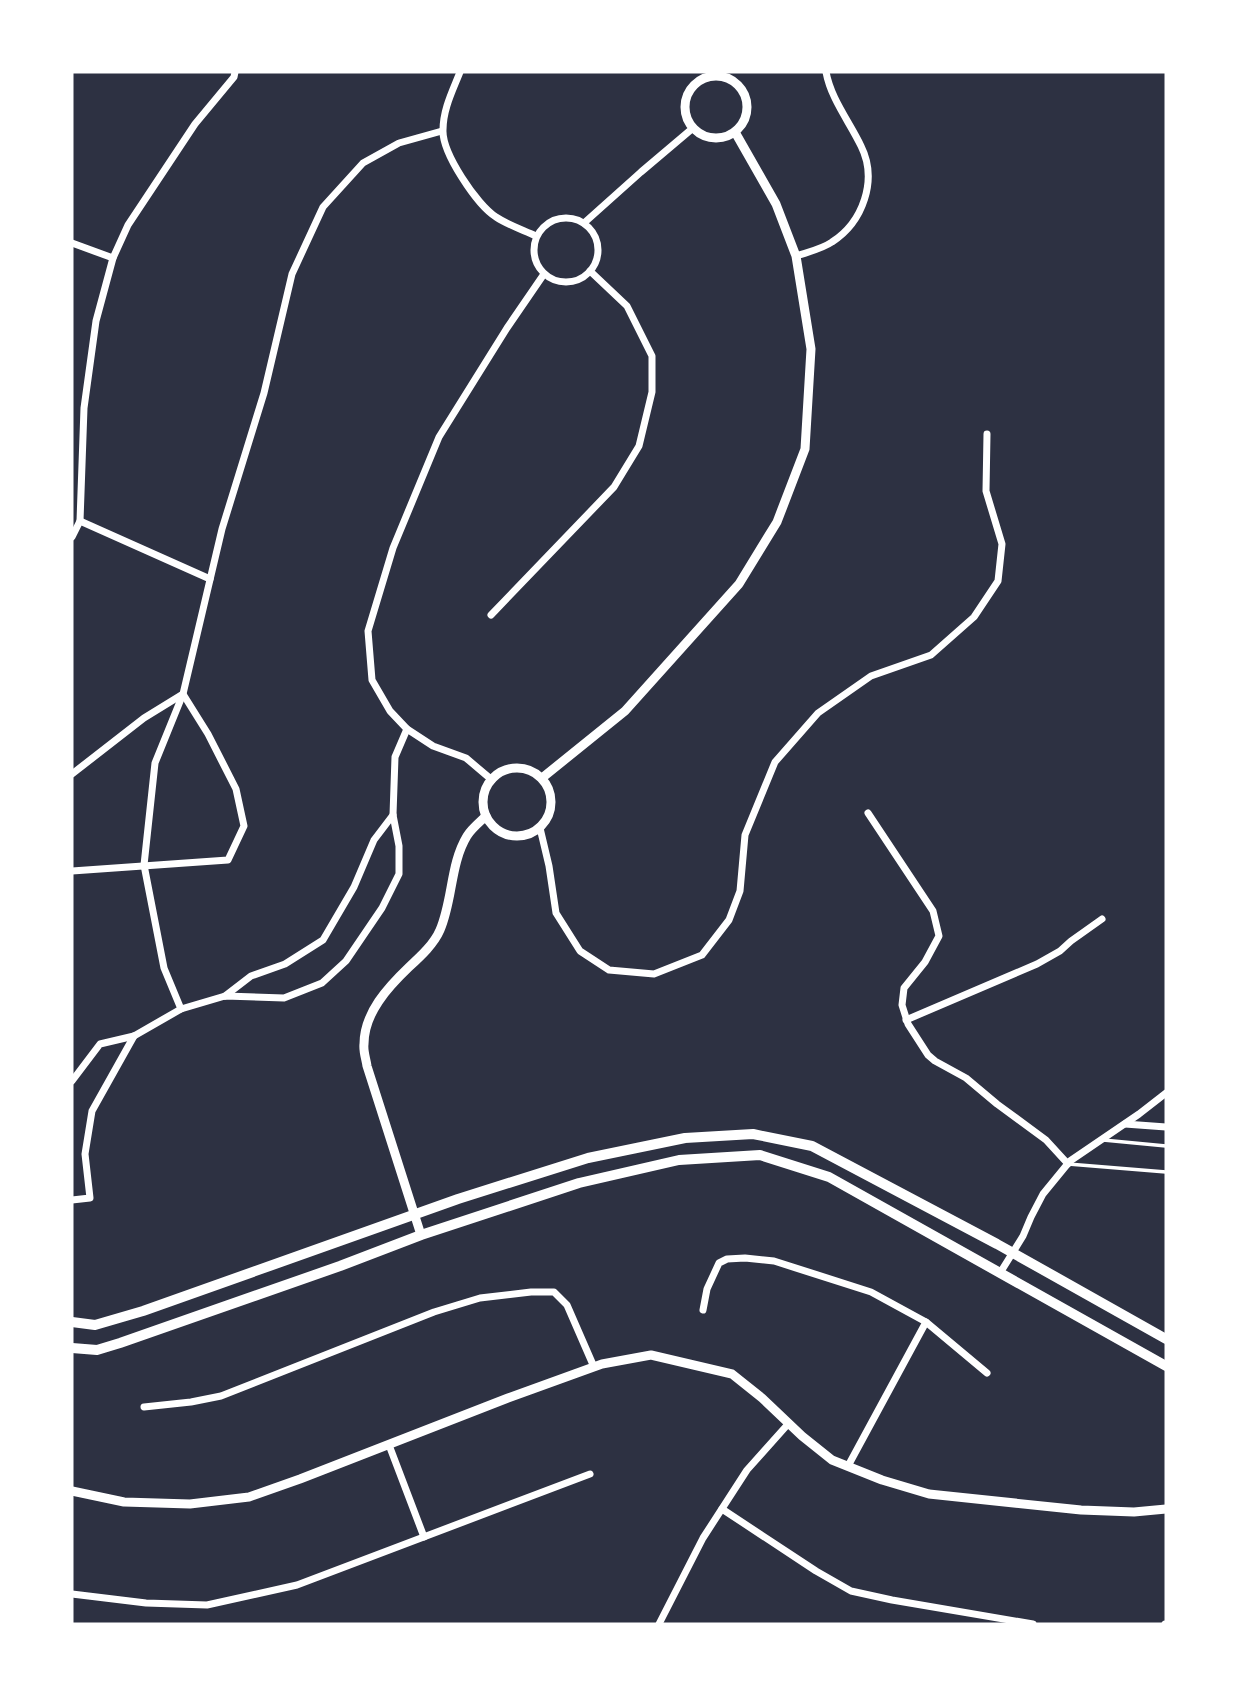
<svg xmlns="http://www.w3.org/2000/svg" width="1238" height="1696" viewBox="0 0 1238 1696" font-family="Figtree,sans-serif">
<rect width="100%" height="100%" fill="#2d3142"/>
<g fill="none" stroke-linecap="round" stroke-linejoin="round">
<!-- service -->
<g stroke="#fff" stroke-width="3.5">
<path d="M1103,1140L1166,1146"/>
<path d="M1068,1164L1166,1172"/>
</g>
<!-- minor -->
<g stroke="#fff" stroke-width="7">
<path d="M460,72C453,90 443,109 443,130C442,153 477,205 496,217C508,225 523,230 536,236"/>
<circle cx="566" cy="250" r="32"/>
<path d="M584,223L641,172L693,128"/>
<path d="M72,243L113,258"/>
<path d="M796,256C808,252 822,249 832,242C863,222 878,180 861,146C849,121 831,99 826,72"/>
<path d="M80,521L210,579"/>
<path d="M72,537L80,521L84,408L96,321L113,258L128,225L195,124L234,77L235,72"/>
<path d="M491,615L614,487L639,446L652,392V356L627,306L590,271"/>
<path d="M72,774L144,718L183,694L208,734L236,789L244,826L228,860L72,871"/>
<path d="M492,780L466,758L433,746L407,729L390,711L372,680L368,631L393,548L439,437L507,328L544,274"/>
<path d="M868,813L933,911L939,936L925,962L904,988L902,1005L908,1024L928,1055L935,1061L966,1078L997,1104L1046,1140L1068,1164"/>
<path d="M540,828L549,866L556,913L580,951L609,970L654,974L702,955L729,920L740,891L745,835L775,762L818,713L871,676L931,655L974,617L998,581L1002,544L986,491L987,434"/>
<path d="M225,996L251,976L285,964L323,940L354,887L374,840L393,815"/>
<path d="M181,1009L164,968L144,865L155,763L183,694L222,529L264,393L292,274L323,207L363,163L399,143L442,131"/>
<path d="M906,1020L1037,964L1060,951L1071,941L1102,919"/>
<path d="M72,1081L100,1044L134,1036L181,1009L225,996L284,998L322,983L346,961L382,908L399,874V846L393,815L395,757L407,729"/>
<path d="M1125,1124L1166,1127"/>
<path d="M72,1200L90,1198L85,1154L92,1111L134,1036"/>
<path d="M1000,1273L1023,1236L1031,1217L1043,1194L1070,1161L1139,1114L1166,1093"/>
<path d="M703,1310L707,1289L719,1263L727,1259L745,1258L774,1261L871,1292L926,1322L987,1373"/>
<path d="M144,1407L191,1402L221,1396L434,1312L480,1298L531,1292H554L567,1305L594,1367"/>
<path d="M389,1445L424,1537"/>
<path d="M848,1466L926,1322"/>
<path d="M722,1509L816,1571L851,1591L892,1600L1033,1624"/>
<path d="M72,1594L146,1603L207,1605L297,1585L590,1474"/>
<path d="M659,1624L703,1538L747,1470L789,1423"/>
<path d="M1165,1624H1166"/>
</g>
<!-- tertiary -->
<g stroke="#fff" stroke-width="9">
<circle cx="716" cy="107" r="31"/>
<circle cx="517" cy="802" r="34"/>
<path d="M542,778L625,711L739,584L777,522L805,449L811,349L796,256L776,204L735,132"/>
<path d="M421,1235L367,1066C366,1059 363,1051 364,1044C364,1013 388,987 409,967C421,956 434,944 440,930C453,900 450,864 467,836C472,828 480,822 486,816"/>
<path d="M72,1491L124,1502L190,1504L249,1497L300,1479L508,1398L602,1364L651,1355L732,1374L762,1398L802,1436L832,1460L882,1480L929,1494L1081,1510L1134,1512L1166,1509"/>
</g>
<!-- secondary -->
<g stroke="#fff" stroke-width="10">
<path d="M72,1322L95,1325L143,1311L458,1199L588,1158L685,1138L753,1134L812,1146L997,1244L1166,1339"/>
<path d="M72,1348L97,1350L120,1343L340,1266L421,1235L579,1183L679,1160L760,1155L829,1177L1166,1366"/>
</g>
</g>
<!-- border -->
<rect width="1238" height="1696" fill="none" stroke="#ffffff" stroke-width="147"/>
</svg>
